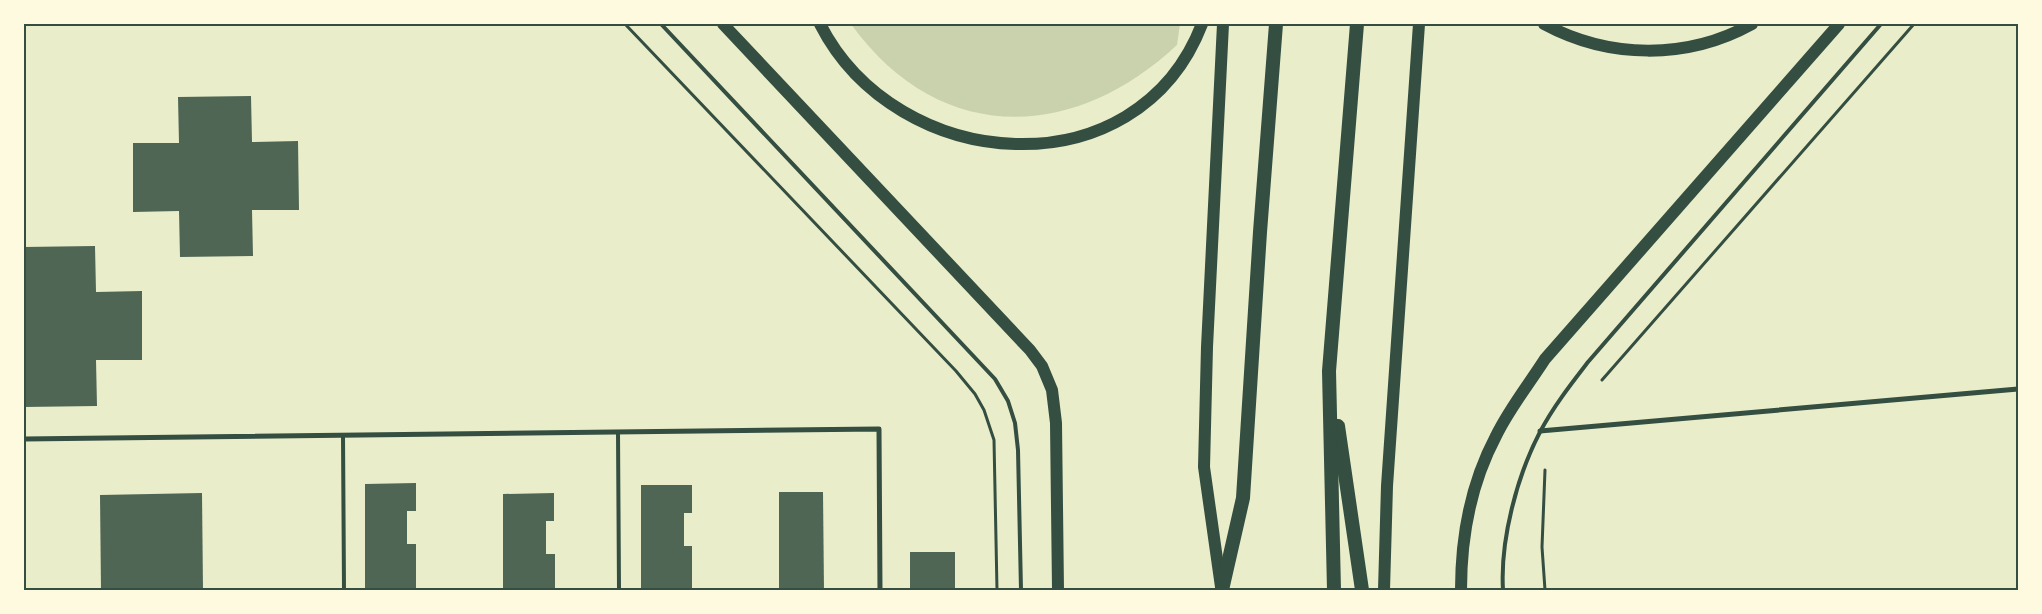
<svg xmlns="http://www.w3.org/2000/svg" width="2042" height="614" viewBox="0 0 2042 614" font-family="Arial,sans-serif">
<rect width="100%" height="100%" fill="#e9edc9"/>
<!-- green -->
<path fill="#cad2ad" d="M851,24H1180L1177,45C1072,143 938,145 851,24Z"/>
<!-- building -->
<g fill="#4f6655">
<path d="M251,96L252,142L298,141L299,210H252L253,256L180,257L179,211L133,212V143H179L178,97Z"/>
<path d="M95,246L96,292L142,291V360H96L97,406L24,407V247Z"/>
<path d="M416,483V511H407V544H416V590H365V484Z"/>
<path d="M641,485H692V513H684V546H692V590H641Z"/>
<path d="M779,492H823L824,590H779Z"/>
<path d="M202,493L203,590H101L100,495Z"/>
<path d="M554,493V521H546V554H555V590H503V494Z"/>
<rect x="910" y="552" width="45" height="38"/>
</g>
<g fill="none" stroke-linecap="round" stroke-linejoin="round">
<!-- path -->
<g stroke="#344e41" stroke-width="3">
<path d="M625,24L956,371L975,394L984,410L994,440L997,590"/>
<path d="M1602,380L1914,24"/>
<path d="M1545,590L1542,547L1545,470"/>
</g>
<!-- service -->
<g stroke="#344e41" stroke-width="4">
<path d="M661,24L995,379L1008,401L1015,423L1018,450L1021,590"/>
<path d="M618,432L619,590"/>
<path d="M343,435L344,590"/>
<path d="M1503,590C1500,540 1517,476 1540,432C1553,407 1571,384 1588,362L1881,24"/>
</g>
<!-- minor -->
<g stroke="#344e41" stroke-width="5">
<path d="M1540,431L2018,389"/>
<path d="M24,439L879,429L880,590"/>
</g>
<!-- primary -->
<g stroke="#344e41" stroke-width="12">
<path d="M723,24L1030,350L1042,366L1052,390L1056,423L1058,590"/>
<path d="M820,24C897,175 1137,193 1202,24"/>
<path d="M1544,24C1609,59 1687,60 1752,24"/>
<path d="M1221,587L1204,467L1207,347L1223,24"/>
<path d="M1384,590L1387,486L1419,24"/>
<path d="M1461,590C1461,537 1471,483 1496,436C1509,409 1529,384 1545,359L1839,24"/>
</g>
<!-- trunk -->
<g stroke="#344e41" stroke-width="14">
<path d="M1338,426L1362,590"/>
<path d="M1222,590L1243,498L1260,232L1276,24"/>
<path d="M1334,590L1329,371L1357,24"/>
</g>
</g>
<!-- border -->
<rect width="2042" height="614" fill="none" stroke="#fefae0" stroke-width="50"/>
<rect x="25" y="25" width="1992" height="564" fill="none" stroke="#344e41" stroke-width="2"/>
</svg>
